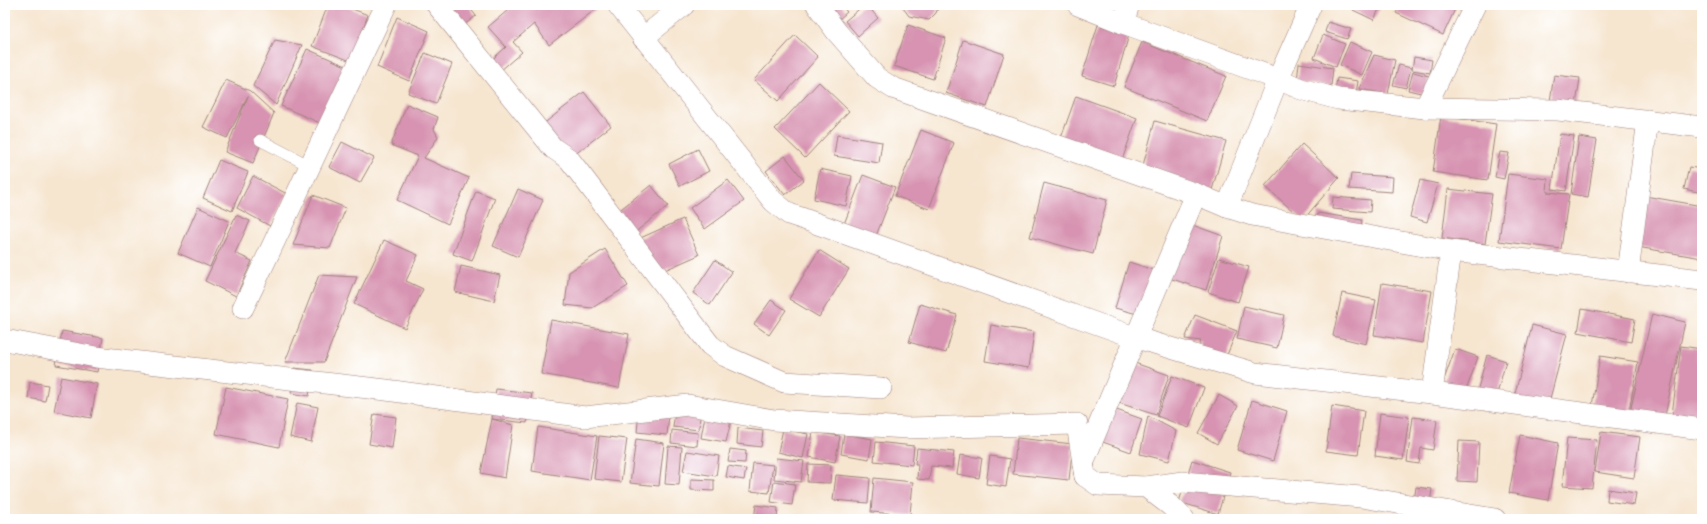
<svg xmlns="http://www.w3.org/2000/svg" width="1707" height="524" viewBox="0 0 1707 524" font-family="Pangolin,sans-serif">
<rect width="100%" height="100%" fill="#fff"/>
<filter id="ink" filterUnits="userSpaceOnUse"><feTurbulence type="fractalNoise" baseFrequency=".025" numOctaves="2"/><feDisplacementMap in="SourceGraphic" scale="8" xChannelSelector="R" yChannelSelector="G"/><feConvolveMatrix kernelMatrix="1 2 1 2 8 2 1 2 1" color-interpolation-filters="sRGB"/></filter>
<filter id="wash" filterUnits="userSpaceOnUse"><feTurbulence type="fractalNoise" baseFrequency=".012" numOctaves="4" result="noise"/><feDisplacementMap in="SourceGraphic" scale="16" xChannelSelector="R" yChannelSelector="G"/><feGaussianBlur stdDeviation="0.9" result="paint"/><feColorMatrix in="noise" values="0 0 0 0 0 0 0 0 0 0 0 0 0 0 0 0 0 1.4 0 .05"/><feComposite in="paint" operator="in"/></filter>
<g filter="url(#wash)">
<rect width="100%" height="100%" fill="#f6e5cf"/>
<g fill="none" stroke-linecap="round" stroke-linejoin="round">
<!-- stream -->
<path stroke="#5fc4dc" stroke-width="8" d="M5,10L6,5"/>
</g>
<g id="blocks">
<!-- building -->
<g fill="#d793b1">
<path d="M328,5H342L368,15L351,61L312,46Z"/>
<path d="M449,5H473L470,8L476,16L464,25Z"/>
<path d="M514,5H593L596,9L549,45L534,24L513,42L522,52L500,71L486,65L506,47L488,27Z"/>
<path d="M823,5H841L847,12L837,21Z"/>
<path d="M864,5H867L878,18L858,36L845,21Z"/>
<path d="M901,5H939L936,13L929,20L909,16Z"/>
<path d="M1355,5H1381L1374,20L1353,10Z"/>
<path d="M1400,5H1457L1443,35L1396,13Z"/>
<path d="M397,17L429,31L409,81L377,67Z"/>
<path d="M1328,22L1351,29L1347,39L1325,32Z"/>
<path d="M908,25L946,38L933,79L894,66Z"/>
<path d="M1098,25L1129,35L1114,86L1082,76Z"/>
<path d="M795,35L818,57L778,101L754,80Z"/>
<path d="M1323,35L1345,44L1336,67L1314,58Z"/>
<path d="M275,40L302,45L276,105L253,86Z"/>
<path d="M963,40L1004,54L987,107L946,93Z"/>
<path d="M1142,42L1226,76L1207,121L1124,87Z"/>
<path d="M1350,42L1372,52L1362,75L1340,65Z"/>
<path d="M307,49L346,66L320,123L281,106Z"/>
<path d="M425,53L452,64L436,104L408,93Z"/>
<path d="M1374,55L1395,60L1388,94L1359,89Z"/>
<path d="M1414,57L1432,60L1430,73L1412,70Z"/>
<path d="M1299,63L1333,68L1331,86L1297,81Z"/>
<path d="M1399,65L1411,68L1406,88L1393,85Z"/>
<path d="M1413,72L1429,76L1425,94L1408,90Z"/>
<path d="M1554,75L1580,78L1576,105L1550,101Z"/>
<path d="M1337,78L1358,81L1356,94L1335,91Z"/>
<path d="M226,80L250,91L274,113L253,163L225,152L248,96L227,138L203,127Z"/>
<path d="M819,82L849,111L805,158L775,129Z"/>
<path d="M584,92L611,126L569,159L542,125Z"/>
<path d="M1076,96L1137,118L1122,160L1061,138Z"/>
<path d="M407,104L438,117L434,129L438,137L424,158L469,178L448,224L397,200L418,156L391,145Z"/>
<path d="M1441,116L1496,124L1488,180L1433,172Z"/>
<path d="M1155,121L1226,141L1212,190L1142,169Z"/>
<path d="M921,130L954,143L929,209L895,196Z"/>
<path d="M1560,134L1574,136L1566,191L1552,189Z"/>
<path d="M837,135L882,142L879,163L834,156Z"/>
<path d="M1579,137L1597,140L1588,197L1571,194Z"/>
<path d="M342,142L374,158L360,183L329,167Z"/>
<path d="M1302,144L1339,178L1303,220L1265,186Z"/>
<path d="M698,149L709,171L680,186L669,164Z"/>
<path d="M1500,152L1509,153L1504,179L1495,177Z"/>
<path d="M785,156L804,180L785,195L766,171Z"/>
<path d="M219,160L248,172L232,211L203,198Z"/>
<path d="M1689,167L1702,169V193L1684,189Z"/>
<path d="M820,169L852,176L846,206L814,199Z"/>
<path d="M1351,174L1393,177L1392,192L1349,189Z"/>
<path d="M1508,174L1548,179L1547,192L1569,194L1561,249L1499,241Z"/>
<path d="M863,175L895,187L876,236L844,224Z"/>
<path d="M253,176L287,194L270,226L237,208Z"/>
<path d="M728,180L744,201L705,229L690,208Z"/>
<path d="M1420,180L1438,184L1427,222L1410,217Z"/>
<path d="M1044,183L1107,200L1093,254L1030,237Z"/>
<path d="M651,185L668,206L633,234L616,213Z"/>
<path d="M518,189L543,200L518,257L493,246Z"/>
<path d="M1448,189L1492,194L1485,244L1442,238Z"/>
<path d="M476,191L495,198L472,261L453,254Z"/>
<path d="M313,195L346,208L330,248L293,245Z"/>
<path d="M1645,196L1702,206V258L1637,247Z"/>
<path d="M1333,197L1371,200L1370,212L1332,209Z"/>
<path d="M198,207L229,221L210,267L178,253Z"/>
<path d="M1318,213L1362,220L1361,228L1317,221Z"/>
<path d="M236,215L250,221L235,253L252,261L236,296L205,281Z"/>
<path d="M683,219L699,255L651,276L636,240Z"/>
<path d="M1187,223L1223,236L1206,290L1169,278Z"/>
<path d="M384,240L418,255L406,281L423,289L405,328L354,304Z"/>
<path d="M605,249L628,286L592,308L565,305L569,272Z"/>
<path d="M819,250L849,269L819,317L789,299Z"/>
<path d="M1219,258L1249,267L1238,302L1208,292Z"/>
<path d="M715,260L732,272L710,305L693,293Z"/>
<path d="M1129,262L1154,270L1141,315L1115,308Z"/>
<path d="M461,266L500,275L494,301L455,292Z"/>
<path d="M319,275L357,277L324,362H285Z"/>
<path d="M1382,283L1432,291L1423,343L1374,335Z"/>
<path d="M1342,293L1376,300L1366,344L1333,336Z"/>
<path d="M771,300L786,310L769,335L754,324Z"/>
<path d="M920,304L957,315L946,353L909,342Z"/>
<path d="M1244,306L1284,315L1277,348L1237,339Z"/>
<path d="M1582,309L1635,319L1631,342L1578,332Z"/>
<path d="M1652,314L1685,322L1663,425L1629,417Z"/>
<path d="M1195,315L1237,331L1224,362L1197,352L1201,341L1185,339Z"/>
<path d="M551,320L629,334L619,388L541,374Z"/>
<path d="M991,325L1034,332L1029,368L985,361Z"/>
<path d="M1532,325L1567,334L1547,410L1513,402Z"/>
<path d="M62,331L103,338L97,372L56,365Z"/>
<path d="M1681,346L1702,349V427L1671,422Z"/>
<path d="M1455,349L1478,357L1464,396L1441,388Z"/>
<path d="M1487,355L1506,361L1494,405L1475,399Z"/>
<path d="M1600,356L1638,362L1629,412L1592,406Z"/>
<path d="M1132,362L1169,375L1156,415L1119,403Z"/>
<path d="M294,368L313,370L309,396L291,393Z"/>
<path d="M1172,376L1204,388L1189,428L1157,416Z"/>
<path d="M61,377L97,384L91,418L54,411Z"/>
<path d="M30,382L48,385L45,401L28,398Z"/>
<path d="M226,387L288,399L279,447L216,434Z"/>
<path d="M496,389L532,393L527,423L492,419L513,425L505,478L481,473L492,419Z"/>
<path d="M1219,395L1238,406L1217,444L1198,433Z"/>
<path d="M1252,400L1287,411L1273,461L1237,450Z"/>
<path d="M297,403L318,407L311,442L290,437Z"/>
<path d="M1332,406L1364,411L1358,455L1326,451Z"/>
<path d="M1111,408L1142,419L1131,452L1100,441Z"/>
<path d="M639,412L669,415L667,435L637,432Z"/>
<path d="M675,413L700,416L699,430L673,427Z"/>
<path d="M1380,413L1409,417L1403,460L1375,456Z"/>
<path d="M374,414L396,417L392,448L369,444Z"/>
<path d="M705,416L731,421L726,442L701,438Z"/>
<path d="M1148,416L1176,431L1169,461L1140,454Z"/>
<path d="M1413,417L1437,420L1433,450L1421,448L1419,464L1407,462Z"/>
<path d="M538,427L597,436L590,480L532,471Z"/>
<path d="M738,428L763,431L761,447L737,444Z"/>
<path d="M783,429L808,434L803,458L778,452Z"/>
<path d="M672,430L698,433L697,446L671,443Z"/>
<path d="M813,432L840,436L835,462L809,457Z"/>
<path d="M1601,432L1640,437L1634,478L1595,472Z"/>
<path d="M844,434L872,439L869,459L841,454Z"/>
<path d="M1520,435L1558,443L1548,500L1509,493Z"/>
<path d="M599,436L627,439L621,482L594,479Z"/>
<path d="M1017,438L1073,444L1069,480L1013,474Z"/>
<path d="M1567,438L1597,440L1592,488L1562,486Z"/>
<path d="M636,439L664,443L659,486L630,483Z"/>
<path d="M1459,441L1479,442L1477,482L1457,481Z"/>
<path d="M876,442L914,446L912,465L874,461Z"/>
<path d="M668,446L682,447L679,485L665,484Z"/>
<path d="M917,448L954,452L952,468L931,466L929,480L917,479L918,464H915Z"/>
<path d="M730,449L746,451L745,463L728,462Z"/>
<path d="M687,451L719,456L716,476L683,471Z"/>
<path d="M960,455L982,458L979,478L957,474Z"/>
<path d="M990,456L1010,459L1006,487L986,484Z"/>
<path d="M776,458L804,461L801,482L774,479Z"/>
<path d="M1192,460L1230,472L1218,514L1179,502Z"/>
<path d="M753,463L773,465L769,493L750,491Z"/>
<path d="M808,464L831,465L830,483L807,482Z"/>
<path d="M728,466L746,469L744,480L726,477Z"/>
<path d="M836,475L870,478L868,503L833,500Z"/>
<path d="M874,478L913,482L910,515L871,512Z"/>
<path d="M691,479L714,480V491L691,490Z"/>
<path d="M774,481L795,484L792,505L771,502Z"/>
<path d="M1416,487L1432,489L1430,503L1414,501Z"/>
<path d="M1608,489L1636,493L1634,505L1607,501Z"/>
<path d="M756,505L778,508L777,519H754Z"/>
</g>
</g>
</g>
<g filter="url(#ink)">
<use href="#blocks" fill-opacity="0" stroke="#a0827d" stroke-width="1"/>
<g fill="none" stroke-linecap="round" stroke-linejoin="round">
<!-- lane casing -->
<g stroke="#a0827d" stroke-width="12">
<path id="lane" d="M260,140L310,166"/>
</g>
<!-- street casing -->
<g stroke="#a0827d" stroke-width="22">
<g id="street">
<path d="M437,5L553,148L569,159L710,345L725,356L784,382L881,388"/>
<path d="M618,5L773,201L789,214L801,218L1137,338L1255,373L1432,393L1702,429"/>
<path d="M817,5L836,31L877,78L893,88L1196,194L1227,207L1252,215L1451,251L1702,280"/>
<path d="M1078,5L1123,23L1278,79L1301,89L1338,99L1425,108L1558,110L1702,127"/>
<path d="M1123,23L1129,5"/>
<path d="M643,38L684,5"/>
<path d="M1425,108L1475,5"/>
<path d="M1227,207L1278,79L1311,5"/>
<path d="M1628,272L1648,120"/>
<path d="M243,308L386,5"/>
<path d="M5,340L96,357L386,390L585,417L688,405L774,420L907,428L1077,424L1085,476"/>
<path d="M1432,393L1451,251"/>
<path d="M1146,487L1183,482L1361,497L1495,519"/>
<path d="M1184,519L1171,506L1146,487L1098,485L1085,476L1083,463L1196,194"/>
</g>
</g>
<!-- lane -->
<use href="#lane" stroke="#fff" stroke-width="11"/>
<!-- street -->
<use href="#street" stroke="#fff" stroke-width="21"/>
</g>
</g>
<!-- margin -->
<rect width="1707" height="524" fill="none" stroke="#fff" stroke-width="20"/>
</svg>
